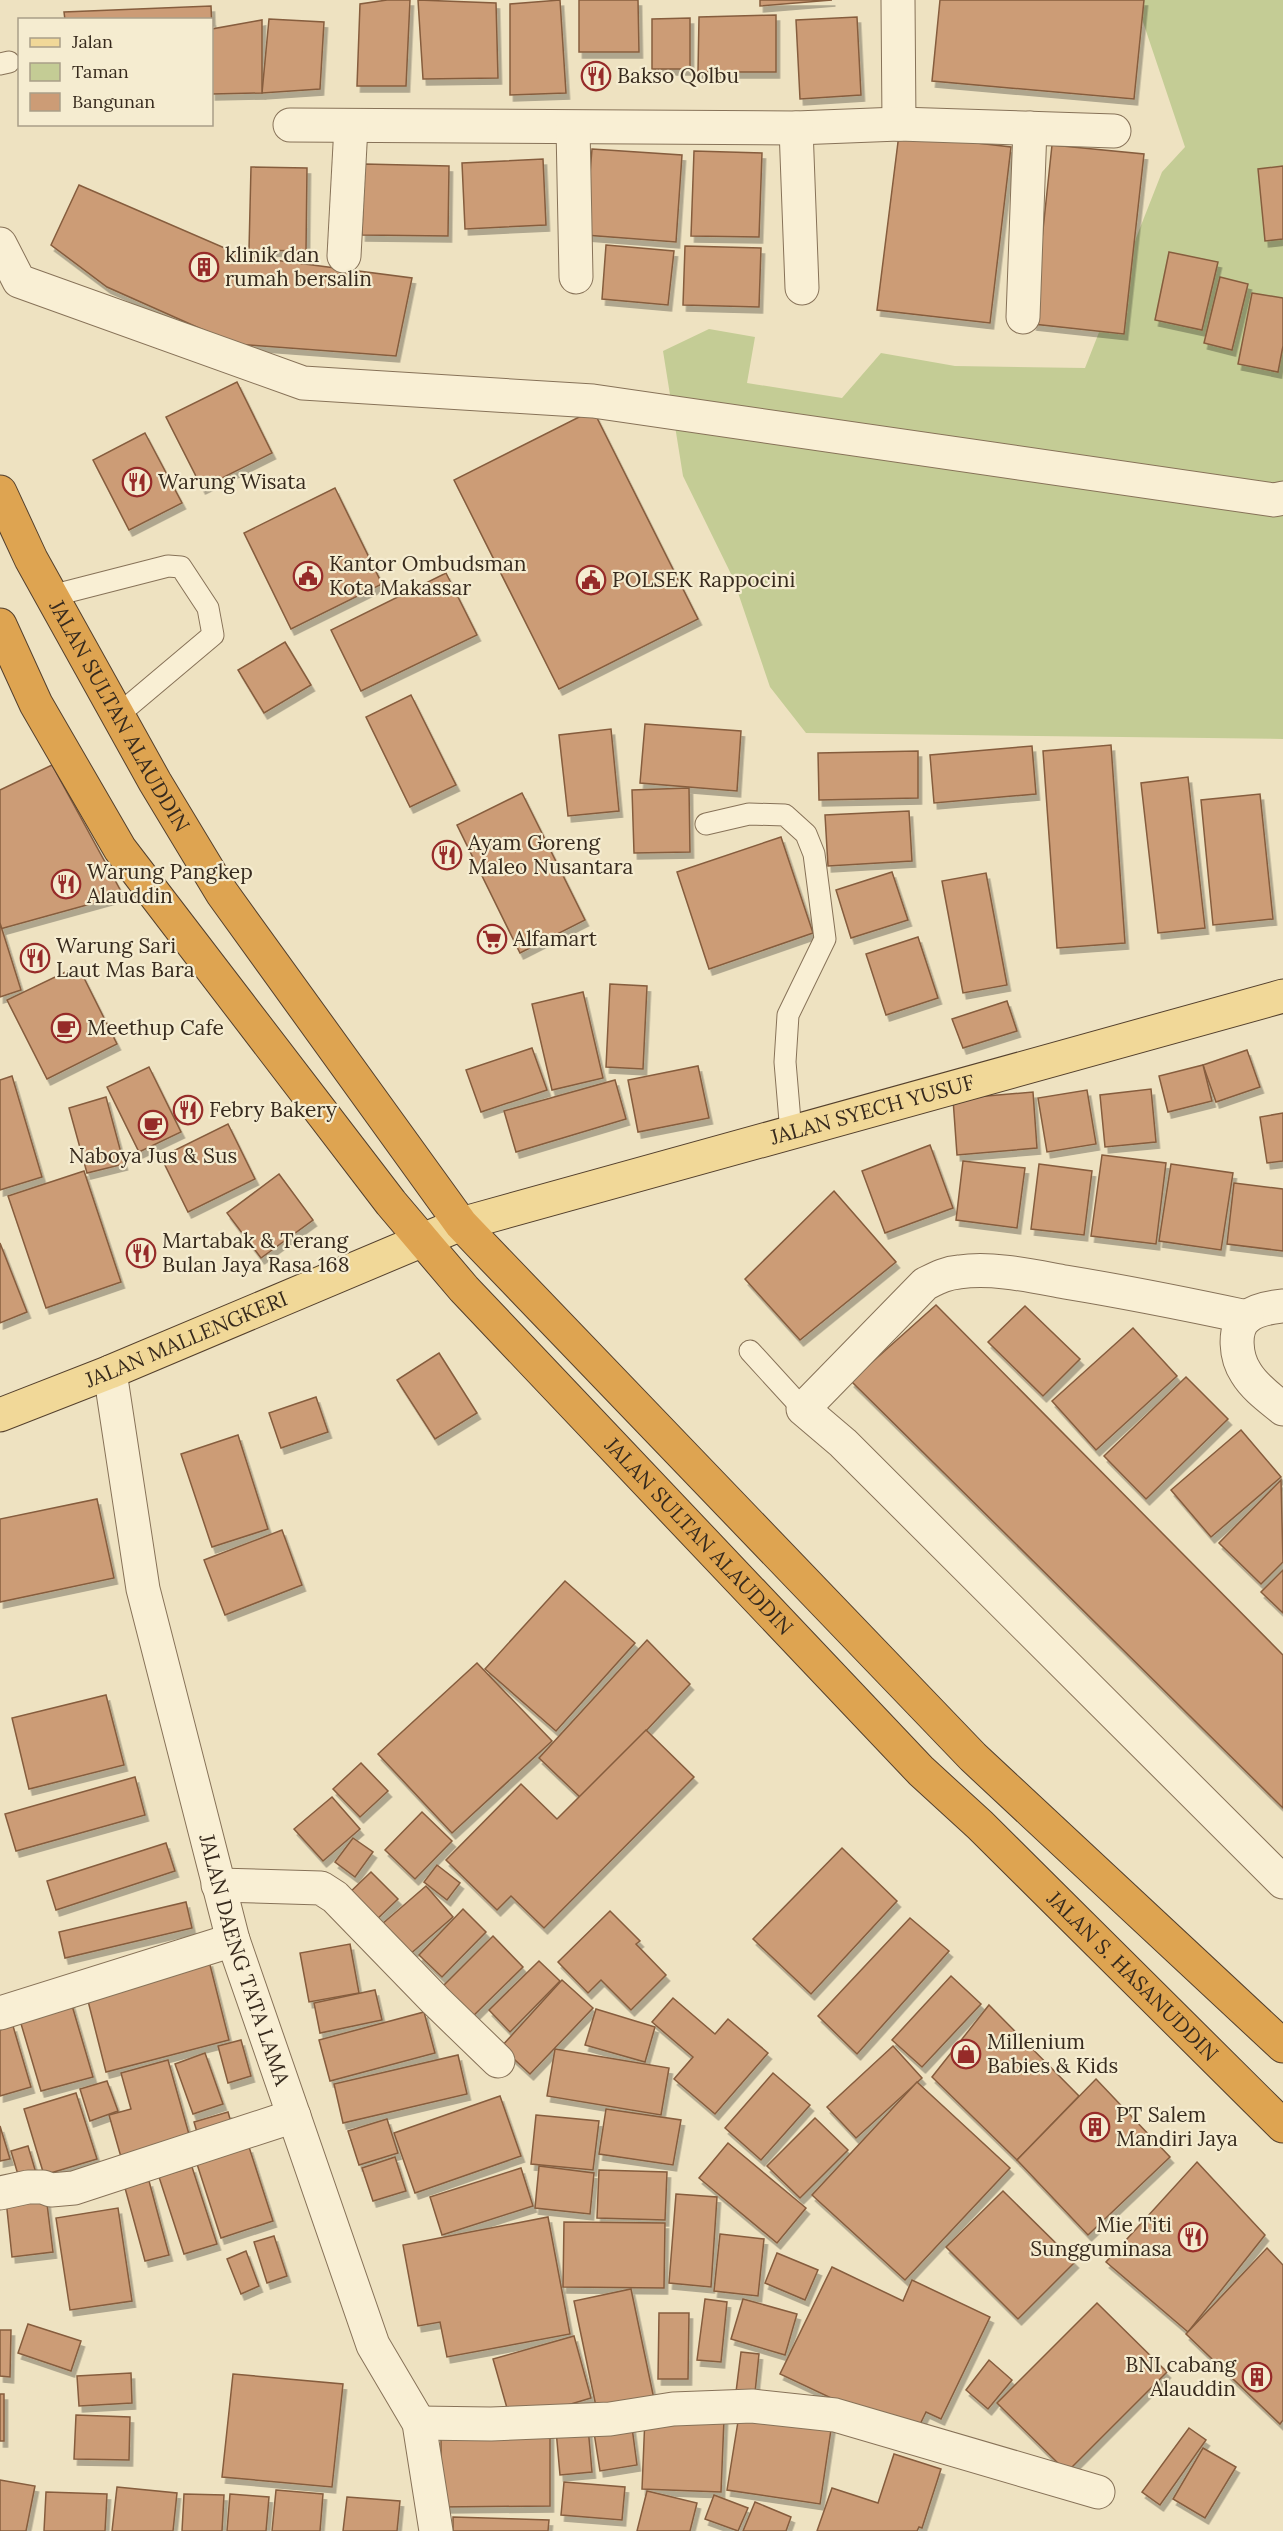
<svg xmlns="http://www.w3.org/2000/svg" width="1283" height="2531" viewBox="0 0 1283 2531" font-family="Lora,serif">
<defs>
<filter id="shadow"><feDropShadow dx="3.5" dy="6" stdDeviation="0" flood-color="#0004"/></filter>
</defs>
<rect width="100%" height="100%" fill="#eee2c1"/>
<!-- green -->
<path fill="#c4cc95" d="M1105,0H1283V739L806,733L770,687L733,578L683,476L663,351L709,329L755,337L747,383L842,398L881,353L955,366L1085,368L1162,172L1185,147L1142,19Z"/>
<!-- building -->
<g fill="#cc9c76" stroke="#865d3e" stroke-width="1.5" filter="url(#shadow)">
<path d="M387,0H410L406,86H357L360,4Z"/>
<path d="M418,0L496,3L498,78L423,79Z"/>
<path d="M560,0L566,93L510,95V4Z"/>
<path d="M579,0H638L639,52H579Z"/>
<path d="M760,0H832L760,6Z"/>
<path d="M940,0H1144L1134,99L932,81Z"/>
<path d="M211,6L214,78H212V20H65L64,12Z"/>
<path d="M776,15V72H698L699,17Z"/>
<path d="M857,17L861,95L800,99L796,20Z"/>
<path d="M690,18V69H652V19Z"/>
<path d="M269,19L324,22L320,89L262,93Z"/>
<path d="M262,20V93L212,94V29Z"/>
<path d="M899,134L1011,147L990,323L877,310Z"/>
<path d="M1052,145L1144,154L1124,334L1033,324Z"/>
<path d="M592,149L682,155L676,242L585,235Z"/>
<path d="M694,151L762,153L759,237L691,236Z"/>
<path d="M543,159L546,225L465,229L462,163Z"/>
<path d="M364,164L449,166L448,236L362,235Z"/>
<path d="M1283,166V239L1265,241L1258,169Z"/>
<path d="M251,167L307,168L306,251L249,250Z"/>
<path d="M79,185L243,256L412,278L396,356L235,344L107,287L51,245Z"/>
<path d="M606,245L674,251L668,305L602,299Z"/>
<path d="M685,246L761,248L759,307L683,305Z"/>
<path d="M1169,252L1218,262L1202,330L1155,320Z"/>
<path d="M1220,277L1248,284L1232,350L1204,343Z"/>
<path d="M1252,293L1283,298V346L1278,372L1238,364Z"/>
<path d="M237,382L272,453L202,488L166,417Z"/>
<path d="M593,410L698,619L559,689L454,480Z"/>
<path d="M145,433L182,503L129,530L93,460Z"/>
<path d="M335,488L382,584L291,629L244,533Z"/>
<path d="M446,573L477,635L361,691L331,630Z"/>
<path d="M285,642L311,685L264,713L238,670Z"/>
<path d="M411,695L456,785L410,807L366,717Z"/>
<path d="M645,724L741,731L737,791L640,783Z"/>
<path d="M611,729L619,811L568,816L559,735Z"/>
<path d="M1111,745L1125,943L1057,948L1043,751Z"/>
<path d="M1032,746L1036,794L934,803L930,755Z"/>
<path d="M918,751V798L819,800L818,753Z"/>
<path d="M52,765L123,895L0,929V790Z"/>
<path d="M1188,777L1205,928L1158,933L1141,783Z"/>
<path d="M689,788L690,852L634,853L632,790Z"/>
<path d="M522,793L585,920L520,953L457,825Z"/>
<path d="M1260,794L1273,919L1213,925L1201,800Z"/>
<path d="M909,811L912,861L828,866L825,815Z"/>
<path d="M781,837L813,933L709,969L677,872Z"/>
<path d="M892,872L908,920L851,938L836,890Z"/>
<path d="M986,873L1007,985L963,993L942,881Z"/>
<path d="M0,923L21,990L0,997Z"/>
<path d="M918,937L938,998L886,1015L866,954Z"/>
<path d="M78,966L117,1044L47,1079L7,1000Z"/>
<path d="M610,984L647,986L643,1069L606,1067Z"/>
<path d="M583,992L603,1078L552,1090L532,1004Z"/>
<path d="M1007,1001L1017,1031L963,1048L952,1019Z"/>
<path d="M532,1048L547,1090L481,1112L466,1070Z"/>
<path d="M1247,1050L1260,1087L1216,1102L1203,1065Z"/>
<path d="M1203,1065L1212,1101L1168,1112L1159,1076Z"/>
<path d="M698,1066L709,1118L638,1132L628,1080Z"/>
<path d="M149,1067L181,1132L139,1152L107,1087Z"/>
<path d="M12,1076L42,1177L0,1190V1080Z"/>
<path d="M615,1080L626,1119L516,1152L504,1111Z"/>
<path d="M1151,1089L1156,1142L1105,1147L1100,1095Z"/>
<path d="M1087,1090L1096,1144L1047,1152L1038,1098Z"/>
<path d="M1033,1092L1037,1148L957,1155L953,1099Z"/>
<path d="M106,1097L124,1164L87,1173L69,1108Z"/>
<path d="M1283,1113V1161L1267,1163L1260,1117Z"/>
<path d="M228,1124L255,1179L188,1212L161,1157Z"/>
<path d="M930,1145L953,1208L885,1233L862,1171Z"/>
<path d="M1102,1155L1166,1163L1156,1244L1091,1236Z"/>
<path d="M963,1161L1025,1168L1017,1228L956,1220Z"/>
<path d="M1039,1164L1092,1171L1084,1235L1031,1229Z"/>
<path d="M1171,1164L1233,1173L1221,1250L1159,1241Z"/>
<path d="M84,1171L121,1282L46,1308L8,1196Z"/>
<path d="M279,1174L313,1220L261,1258L227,1213Z"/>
<path d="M1234,1183L1283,1189V1251L1227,1244Z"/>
<path d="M834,1191L896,1262L800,1340L745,1279Z"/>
<path d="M0,1243L27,1312L0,1323Z"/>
<path d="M936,1305L1283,1655V1808L851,1381Z"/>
<path d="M1025,1306L1080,1359L1043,1396L988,1342Z"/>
<path d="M1133,1328L1177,1376L1096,1450L1052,1401Z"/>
<path d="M439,1353L477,1413L435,1439L397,1380Z"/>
<path d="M1186,1377L1228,1419L1146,1499L1104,1456Z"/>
<path d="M316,1397L328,1432L281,1448L269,1413Z"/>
<path d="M1241,1430L1281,1477L1211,1537L1171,1490Z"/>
<path d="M238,1435L268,1529L212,1547L181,1454Z"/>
<path d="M1281,1480L1283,1562L1261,1584L1219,1543Z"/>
<path d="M97,1499L114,1578L0,1602V1519Z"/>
<path d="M282,1530L302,1585L225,1615L204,1560Z"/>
<path d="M1283,1570V1613L1261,1592Z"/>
<path d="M565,1581L635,1643L556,1731L485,1669Z"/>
<path d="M647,1640L690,1684L582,1799L539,1758Z"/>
<path d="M477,1663L552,1741L452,1833L378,1754Z"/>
<path d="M106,1695L124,1765L29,1789L12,1718Z"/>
<path d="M646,1730L694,1777L544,1928L511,1896L497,1910L446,1860L521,1784L557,1819Z"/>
<path d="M361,1763L388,1791L360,1817L333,1789Z"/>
<path d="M135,1777L145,1815L16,1851L5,1814Z"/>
<path d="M332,1797L360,1829L323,1861L294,1829Z"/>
<path d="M422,1812L452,1841L415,1879L385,1850Z"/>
<path d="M353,1838L373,1852L355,1877L335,1862Z"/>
<path d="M166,1843L175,1871L56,1910L47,1881Z"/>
<path d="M842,1848L897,1901L811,1994L753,1939Z"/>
<path d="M437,1865L460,1883L447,1900L424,1882Z"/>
<path d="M371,1872L398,1899L373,1923L346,1896Z"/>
<path d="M426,1886L453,1917L401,1962L374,1931Z"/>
<path d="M186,1902L192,1928L65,1958L59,1932Z"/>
<path d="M463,1909L486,1932L442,1977L419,1955Z"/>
<path d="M610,1911L640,1941L636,1944L666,1975L631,2010L601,1980L588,1993L558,1962Z"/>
<path d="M910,1918L949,1951L857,2054L818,2016Z"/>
<path d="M493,1936L523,1967L466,2023L436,1993Z"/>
<path d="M350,1944L359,1993L309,2002L300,1953Z"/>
<path d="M209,1961L229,2040L106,2072L86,1993Z"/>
<path d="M539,1961L560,1981L510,2032L489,2010Z"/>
<path d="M951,1976L981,2004L922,2067L892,2040Z"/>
<path d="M562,1980L593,2008L530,2074L501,2047Z"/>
<path d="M375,1990L382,2020L320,2033L314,2003Z"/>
<path d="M673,1998L715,2034L728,2019L768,2053L715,2114L674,2079L693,2057L652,2022Z"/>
<path d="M71,2002L93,2077L41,2091L19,2017Z"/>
<path d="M989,2005L1079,2096L1017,2160L932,2077Z"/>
<path d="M596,2009L655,2027L645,2062L585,2045Z"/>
<path d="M424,2012L435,2053L330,2081L319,2040Z"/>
<path d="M13,2026L31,2087L0,2096V2030Z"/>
<path d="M241,2040L251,2076L228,2083L218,2046Z"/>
<path d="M893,2046L922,2078L856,2138L827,2107Z"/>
<path d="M555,2049L669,2068L661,2115L547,2096Z"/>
<path d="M205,2053L223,2104L193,2114L175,2064Z"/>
<path d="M458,2055L467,2094L343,2123L334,2084Z"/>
<path d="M168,2060L192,2145L123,2164L109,2115L131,2109L121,2073Z"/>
<path d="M773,2073L810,2105L761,2160L725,2128Z"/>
<path d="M1096,2079L1170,2157L1088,2235L1017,2160Z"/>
<path d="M107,2081L118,2111L90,2121L80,2089Z"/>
<path d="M917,2082L1010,2168L905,2280L812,2195Z"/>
<path d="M76,2093L97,2159L44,2175L24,2109Z"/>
<path d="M500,2096L521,2156L415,2193L394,2133Z"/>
<path d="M606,2109L681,2120L673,2165L599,2154Z"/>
<path d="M228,2112L233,2129L199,2139L194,2122Z"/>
<path d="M536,2115L599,2121L593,2170L531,2164Z"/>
<path d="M815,2118L848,2150L800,2198L767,2166Z"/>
<path d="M387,2119L398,2153L359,2165L348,2131Z"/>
<path d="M0,2126L10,2159L0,2161Z"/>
<path d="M728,2143L806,2208L777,2243L699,2178Z"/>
<path d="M28,2146L36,2173L19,2178L11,2151Z"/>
<path d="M249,2147L273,2221L221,2238L197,2164Z"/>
<path d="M395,2157L406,2191L373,2201L362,2168Z"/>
<path d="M1197,2162L1265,2235L1188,2332L1106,2262Z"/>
<path d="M539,2166L594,2173L590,2214L535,2208Z"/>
<path d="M192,2167L217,2244L184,2254L159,2177Z"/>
<path d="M521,2168L533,2206L442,2235L430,2197Z"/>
<path d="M599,2170L667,2172L665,2220L597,2218Z"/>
<path d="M149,2181L169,2255L145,2261L125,2188Z"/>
<path d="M1003,2191L1075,2262L1018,2319L946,2247Z"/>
<path d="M676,2194L717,2197L711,2287L669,2283Z"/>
<path d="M46,2196L53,2252L12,2257L6,2200Z"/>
<path d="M118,2208L132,2301L70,2310L56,2218Z"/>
<path d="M548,2217L570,2334L447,2357L440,2322L418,2326L403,2245Z"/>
<path d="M564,2222L665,2223L664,2288L563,2287Z"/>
<path d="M720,2234L764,2239L758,2296L714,2291Z"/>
<path d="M274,2236L287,2276L267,2283L254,2242Z"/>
<path d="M1267,2248L1283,2265V2420L1280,2424L1186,2334Z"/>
<path d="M246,2251L259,2286L241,2294L227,2259Z"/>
<path d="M777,2253L818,2270L805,2300L765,2283Z"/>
<path d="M832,2267L903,2301L912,2280L990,2317L941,2419L926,2412L914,2437L780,2374Z"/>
<path d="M631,2289L655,2404L598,2416L574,2301Z"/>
<path d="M705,2299L727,2302L721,2362L697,2360Z"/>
<path d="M743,2299L797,2314L785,2355L731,2339Z"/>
<path d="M1097,2303L1167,2372L1067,2472L997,2403Z"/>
<path d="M659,2313H689L688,2379H658Z"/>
<path d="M28,2324L81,2341L71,2371L18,2353Z"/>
<path d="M0,2330H11L10,2377L0,2376Z"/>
<path d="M574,2336L591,2398L511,2422L493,2359Z"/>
<path d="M741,2352L759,2354L754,2402L735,2400Z"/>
<path d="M989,2360L1012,2380L988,2409L966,2390Z"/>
<path d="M131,2373L132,2403L79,2406L77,2376Z"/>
<path d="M233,2374L343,2384L332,2487L222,2477Z"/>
<rect x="0" y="2394" width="4" height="47"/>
<path d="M740,2409L832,2423L820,2504L727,2490Z"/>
<path d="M76,2415L130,2417L129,2460L74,2459Z"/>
<path d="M645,2417L724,2419L721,2492L642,2489Z"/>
<path d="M631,2420L637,2465L600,2471L593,2426Z"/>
<path d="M588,2427L592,2472L560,2475L556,2430Z"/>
<path d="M441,2428H550V2506L441,2507Z"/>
<path d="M1189,2428L1206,2440L1160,2505L1142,2492Z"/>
<path d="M1203,2448L1236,2467L1205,2518L1173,2499Z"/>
<path d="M894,2454L941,2469L922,2528L919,2527L917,2531H817L832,2488L878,2503Z"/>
<path d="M0,2480L35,2486L26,2531H0Z"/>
<path d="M564,2482L625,2487L622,2520L561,2515Z"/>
<path d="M117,2487L177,2493L173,2531H112Z"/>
<path d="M276,2490L323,2494L320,2531H272Z"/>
<path d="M647,2491L697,2503L690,2531H637Z"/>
<path d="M46,2492L107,2494L105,2531H44Z"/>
<path d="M184,2494L224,2495L222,2531H182Z"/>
<path d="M230,2494L269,2497L266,2531H227Z"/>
<path d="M714,2495L748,2508L738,2531L705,2519Z"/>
<path d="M347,2497L400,2501L397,2531H343Z"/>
<path d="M755,2502L791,2517L786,2531H743Z"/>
<path d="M453,2517L549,2520L548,2531H453Z"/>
</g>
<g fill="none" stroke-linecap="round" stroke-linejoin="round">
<!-- lane casing -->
<g stroke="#877258" stroke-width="23">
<g id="lane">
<path d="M0,64L9,62"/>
<path d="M51,596L168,566L181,567L208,608L213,635L118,715"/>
<path d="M706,824L749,814L785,815L806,834L814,854L825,939L788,1015L785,1062L791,1133"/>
<path d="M750,1351L803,1409"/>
</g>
</g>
<!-- street casing -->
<g stroke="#877258" stroke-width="35">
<g id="street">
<path d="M898,0L899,124"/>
<path d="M290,125L796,128L899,124L1114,131"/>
<path d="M573,128L576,277"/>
<path d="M796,128L802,288"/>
<path d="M0,244L19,281L303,383L593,401L1274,500L1283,498"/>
<path d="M344,256L351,126"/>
<path d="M1023,317L1030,128"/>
<path d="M1283,1306C1272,1307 1257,1309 1247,1317C1232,1329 1236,1358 1246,1373C1255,1388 1271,1399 1283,1409"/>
<path d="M1247,1317C1186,1304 1126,1292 1065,1282C1032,1276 993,1267 959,1272C946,1273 937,1278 925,1284L803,1409L843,1443L1283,1882"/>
<path id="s1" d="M110,1372L143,1589L233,1940L373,2345L419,2423L436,2531"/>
<path d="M218,1885L321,1888L335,1897L435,2000L498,2061"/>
<path d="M0,2013L233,1940"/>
<path d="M0,2193L28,2187H43L51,2190L74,2188L294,2116"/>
<path d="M419,2423L491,2424L610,2419L673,2409L752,2406L835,2415L1098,2492"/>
</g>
</g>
<!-- primary casing -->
<g stroke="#54402d" stroke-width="35">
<g id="primary">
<path id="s2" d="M0,1415L110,1372L461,1224L1283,996"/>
</g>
</g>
<!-- highway casing -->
<g stroke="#54402d" stroke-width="35">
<g id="highway">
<path id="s3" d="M0,492L31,559L155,782L222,893L461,1224L973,1757L1283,2046"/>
<path id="s4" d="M0,625L36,704L120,849L391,1203L464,1289L921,1771L980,1825L1283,2126"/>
</g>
</g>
<!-- lane -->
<use href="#lane" stroke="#f9efd4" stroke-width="21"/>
<!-- street -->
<use href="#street" stroke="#f9efd4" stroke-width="33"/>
<!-- primary -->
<use href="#primary" stroke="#f1d898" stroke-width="33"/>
<!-- highway -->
<use href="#highway" stroke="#dea451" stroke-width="33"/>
</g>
<!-- icons -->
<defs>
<g id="restaurant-ring" transform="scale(1.5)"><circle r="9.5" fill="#f5ecd0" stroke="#962b29" stroke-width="1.5"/><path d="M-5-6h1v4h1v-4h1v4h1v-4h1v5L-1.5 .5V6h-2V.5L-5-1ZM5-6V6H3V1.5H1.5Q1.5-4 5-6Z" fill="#962b29"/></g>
<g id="building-ring" transform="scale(1.5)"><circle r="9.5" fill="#f5ecd0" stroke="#962b29" stroke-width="1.5"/><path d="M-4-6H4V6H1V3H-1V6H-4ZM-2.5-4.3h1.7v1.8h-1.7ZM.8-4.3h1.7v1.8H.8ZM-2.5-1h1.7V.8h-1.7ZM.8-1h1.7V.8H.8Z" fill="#962b29"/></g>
<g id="civic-ring" transform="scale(1.5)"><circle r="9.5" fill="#f5ecd0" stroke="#962b29" stroke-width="1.5"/><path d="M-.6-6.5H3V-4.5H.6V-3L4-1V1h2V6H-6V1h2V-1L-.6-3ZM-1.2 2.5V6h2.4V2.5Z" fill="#962b29"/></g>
<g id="supermarket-ring" transform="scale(1.5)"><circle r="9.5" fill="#f5ecd0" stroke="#962b29" stroke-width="1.5"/><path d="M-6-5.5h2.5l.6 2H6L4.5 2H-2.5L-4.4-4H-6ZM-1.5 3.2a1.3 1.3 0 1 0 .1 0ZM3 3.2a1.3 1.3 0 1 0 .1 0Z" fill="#962b29"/></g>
<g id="cafe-ring" transform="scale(1.5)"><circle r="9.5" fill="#f5ecd0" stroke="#962b29" stroke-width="1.5"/><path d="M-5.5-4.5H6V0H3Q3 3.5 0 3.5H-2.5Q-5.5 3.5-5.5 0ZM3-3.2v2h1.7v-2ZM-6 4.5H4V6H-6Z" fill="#962b29"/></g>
<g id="shop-ring" transform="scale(1.5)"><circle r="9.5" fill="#f5ecd0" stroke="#962b29" stroke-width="1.5"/><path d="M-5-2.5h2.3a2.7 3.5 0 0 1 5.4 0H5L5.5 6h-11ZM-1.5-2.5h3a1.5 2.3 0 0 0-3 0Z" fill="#962b29"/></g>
</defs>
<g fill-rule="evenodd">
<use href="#restaurant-ring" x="596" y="76"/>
<use href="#building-ring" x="204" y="267"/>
<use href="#restaurant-ring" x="137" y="482"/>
<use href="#civic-ring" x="308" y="576"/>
<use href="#civic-ring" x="591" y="580"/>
<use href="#restaurant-ring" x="447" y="855"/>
<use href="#restaurant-ring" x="66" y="884"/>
<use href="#supermarket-ring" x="492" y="939"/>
<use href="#restaurant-ring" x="35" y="958"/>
<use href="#cafe-ring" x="66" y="1028"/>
<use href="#restaurant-ring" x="188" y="1110"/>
<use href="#cafe-ring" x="153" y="1125"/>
<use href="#restaurant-ring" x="141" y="1253"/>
<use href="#shop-ring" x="966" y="2054"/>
<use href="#building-ring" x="1095" y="2127"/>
<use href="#restaurant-ring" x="1193" y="2237"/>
<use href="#building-ring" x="1257" y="2377"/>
</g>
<g text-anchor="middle" stroke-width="4.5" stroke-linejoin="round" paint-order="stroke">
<!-- poi labels -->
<g font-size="21" fill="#372a1d" stroke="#f5ecd0" text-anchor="start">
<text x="617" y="83">Bakso Qolbu</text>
<text x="225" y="262">klinik dan<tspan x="225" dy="24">rumah bersalin</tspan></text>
<text x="158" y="489">Warung Wisata</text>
<text x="329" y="571">Kantor Ombudsman<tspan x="329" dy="24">Kota Makassar</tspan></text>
<text x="612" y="587">POLSEK Rappocini</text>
<text x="468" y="850">Ayam Goreng<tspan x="468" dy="24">Maleo Nusantara</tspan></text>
<text x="87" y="879">Warung Pangkep<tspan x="87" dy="24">Alauddin</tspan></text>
<text x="513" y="946">Alfamart</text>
<text x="56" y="953">Warung Sari<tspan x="56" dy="24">Laut Mas Bara</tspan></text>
<text x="87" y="1035">Meethup Cafe</text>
<text x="209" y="1117">Febry Bakery</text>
<text x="153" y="1163" text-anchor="middle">Naboya Jus &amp; Sus</text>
<text x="162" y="1248">Martabak &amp; Terang<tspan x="162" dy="24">Bulan Jaya Rasa 168</tspan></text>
<text x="987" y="2049">Millenium<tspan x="987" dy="24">Babies &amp; Kids</tspan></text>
<text x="1116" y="2122">PT Salem<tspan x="1116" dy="24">Mandiri Jaya</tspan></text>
<text x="1172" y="2232" text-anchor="end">Mie Titi<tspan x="1172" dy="24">Sungguminasa</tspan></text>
<text x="1236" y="2372" text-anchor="end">BNI cabang<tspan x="1236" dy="24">Alauddin</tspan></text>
</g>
<!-- street labels -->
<g font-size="21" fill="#372a1d" stroke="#f5ecd0">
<text dy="7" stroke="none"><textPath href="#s3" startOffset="254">JALAN SULTAN ALAUDDIN</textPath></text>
<text dy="7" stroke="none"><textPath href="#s2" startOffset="926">JALAN SYECH YUSUF</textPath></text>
<text dy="7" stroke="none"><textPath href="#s2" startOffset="201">JALAN MALLENGKERI</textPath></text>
<text dy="7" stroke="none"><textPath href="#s4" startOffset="1154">JALAN SULTAN ALAUDDIN</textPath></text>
<text dy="7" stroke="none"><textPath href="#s1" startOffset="604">JALAN DAENG TATA LAMA</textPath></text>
<text dy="7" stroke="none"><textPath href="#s4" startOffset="1772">JALAN S. HASANUDDIN</textPath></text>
</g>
</g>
<!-- legend -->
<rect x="18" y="18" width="195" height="108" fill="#f5ecd0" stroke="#a99e88" stroke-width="1.5"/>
<rect x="30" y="38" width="30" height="9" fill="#f1d898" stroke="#a99e88" stroke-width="1.5"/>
<text x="72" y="48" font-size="18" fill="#372a1d">Jalan</text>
<rect x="30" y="63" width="30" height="18" fill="#c4cc95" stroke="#a99e88" stroke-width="1.5"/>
<text x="72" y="78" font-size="18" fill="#372a1d">Taman</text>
<rect x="30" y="93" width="30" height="18" fill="#cc9c76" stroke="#a99e88" stroke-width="1.5"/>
<text x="72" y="108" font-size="18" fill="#372a1d">Bangunan</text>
</svg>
